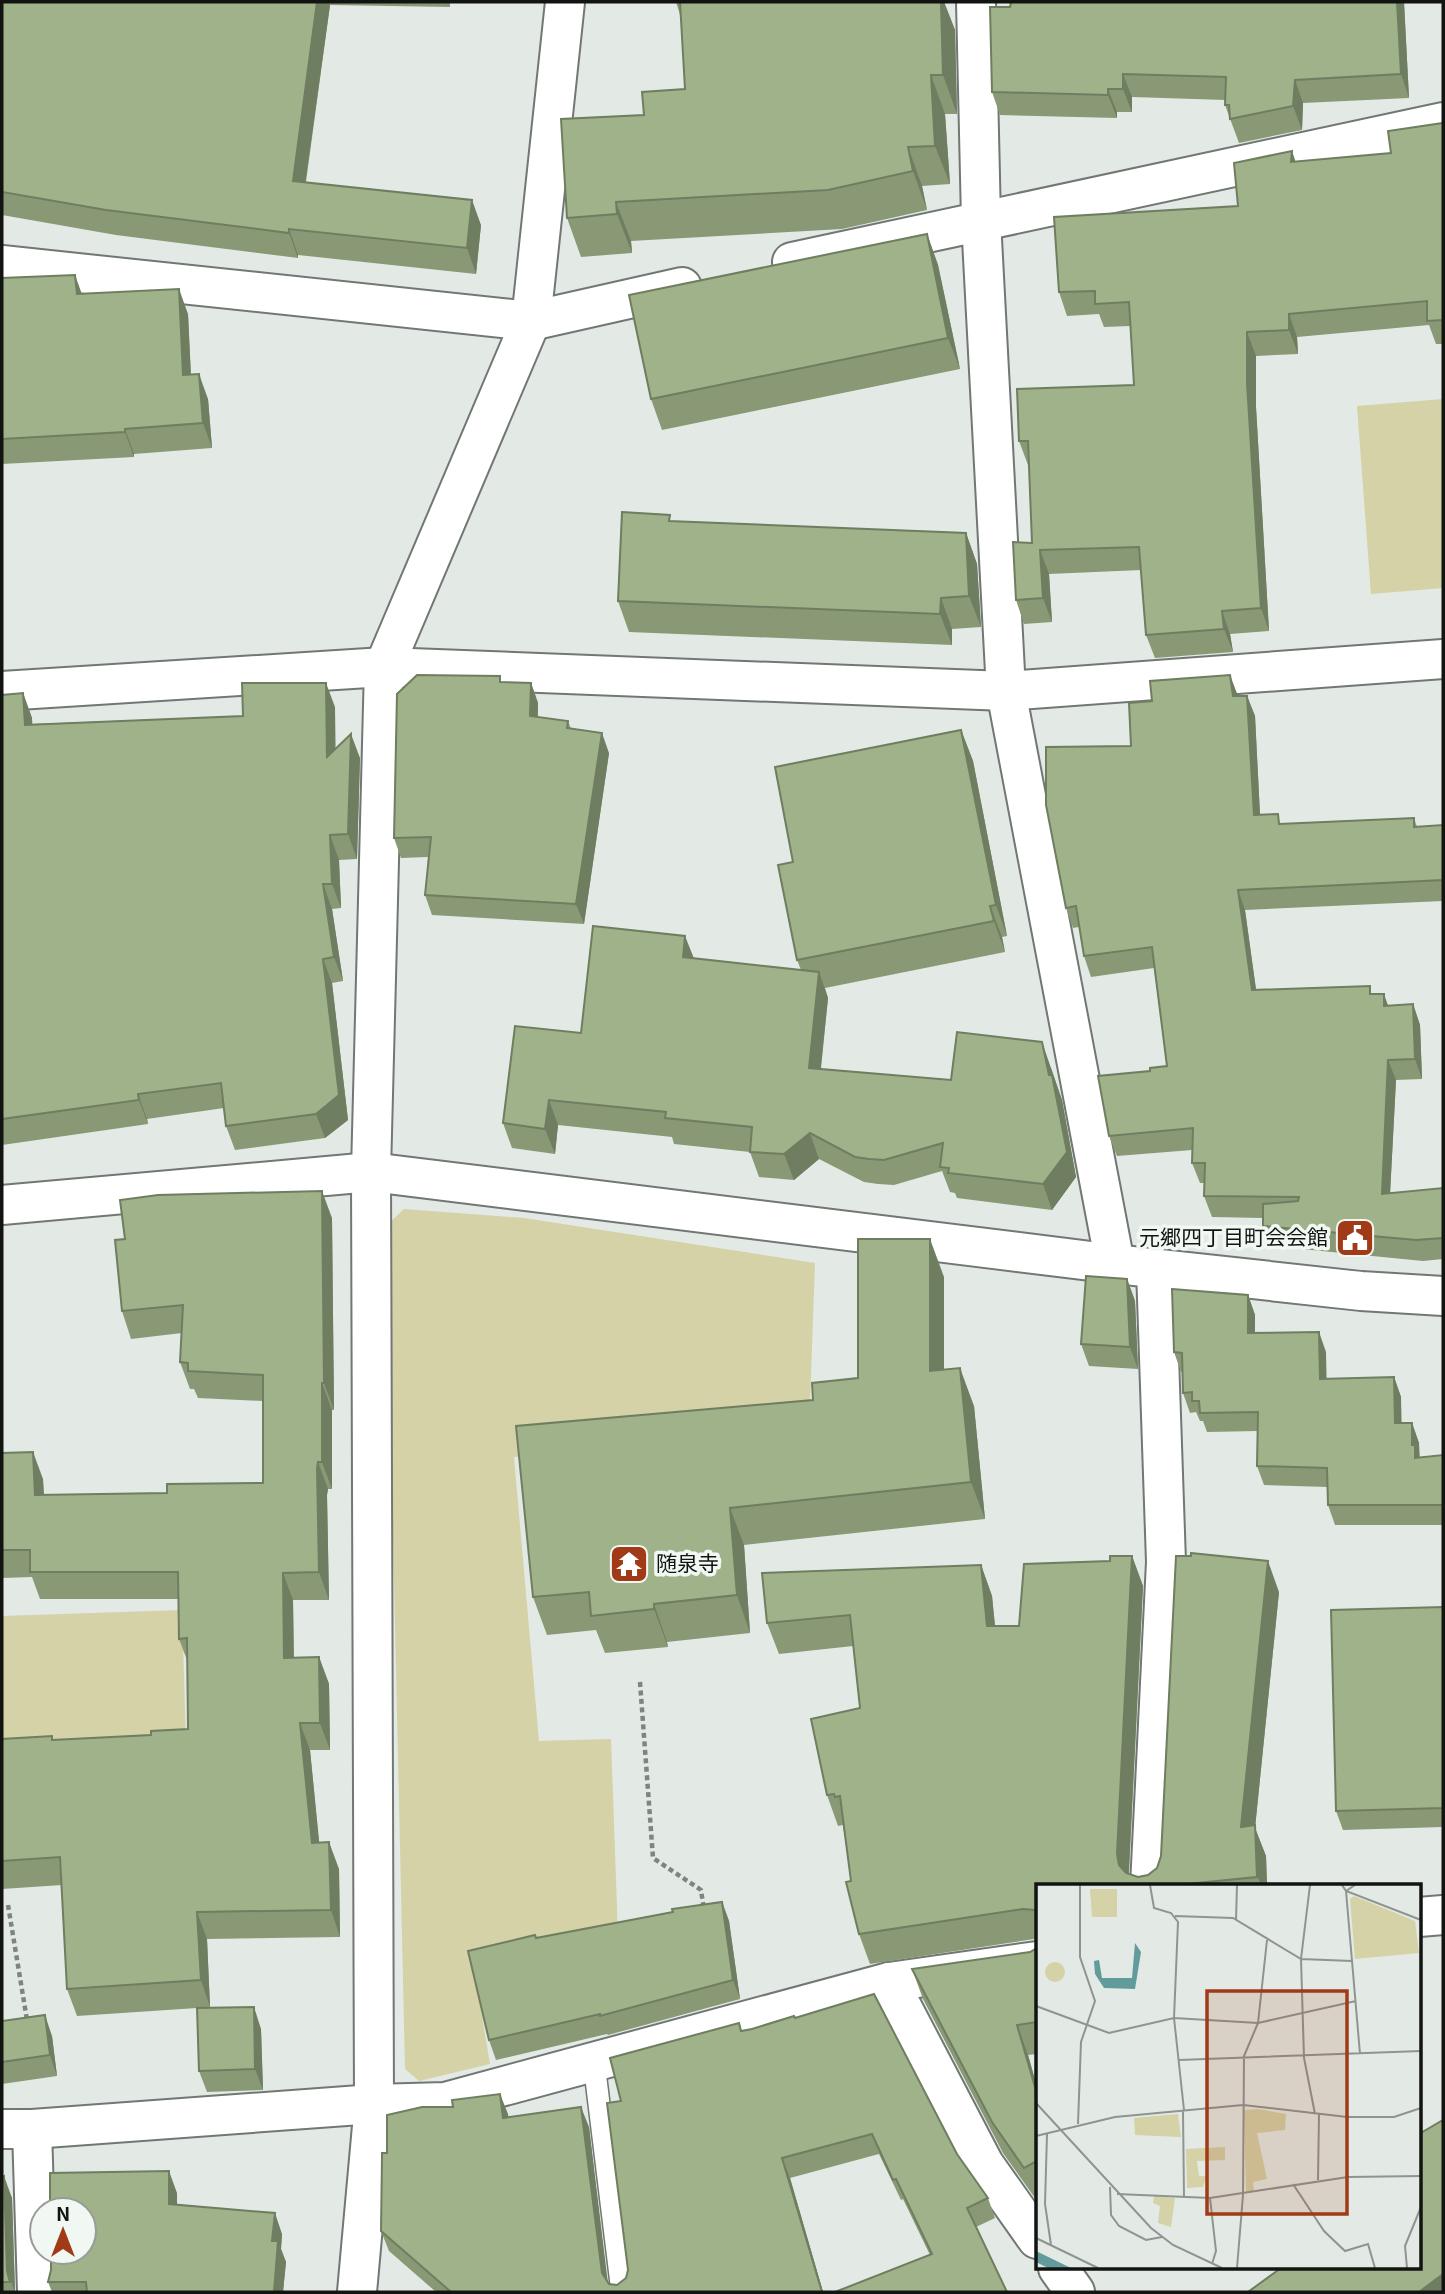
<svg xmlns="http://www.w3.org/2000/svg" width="1445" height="2294" viewBox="0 0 1445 2294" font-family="Georgia,'Noto Sans JP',serif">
<rect width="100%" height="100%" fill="#e3eae5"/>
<!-- green -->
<g fill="#d4d2a6">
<path d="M1443,399V588L1371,594L1357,406Z"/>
<path d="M404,1209L524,1218L815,1263L809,1431L514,1457L539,1741L611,1739L618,1936L474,1968L490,2064L419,2081L405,2069L386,1226Z"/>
<path d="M182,1610L186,1743L2,1749V1616Z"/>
</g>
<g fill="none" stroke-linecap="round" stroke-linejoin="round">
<!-- lane casing -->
<g stroke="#717773" stroke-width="24">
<path id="lane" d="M594,2063L622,2292"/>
</g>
<!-- street casing -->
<g stroke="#717773" stroke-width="42">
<g id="street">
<path d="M976,2L981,220L1006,691L1115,1264"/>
<path d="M792,262L1443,122"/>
<path d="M2,265L531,321L682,287"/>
<path d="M2,691L384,667L1006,691L1443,659"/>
<path d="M1150,1886L1166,1562L1156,1269"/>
<path d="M1419,1917L1443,1915"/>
<path d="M889,1982L984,2164L1037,2239"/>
<path d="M2,2129H32L374,2104L445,2102L889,1982L1037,1961"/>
<path d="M32,2129L37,2292"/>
<path d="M1058,2268L1075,2292"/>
<path d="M357,2292L374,2104L371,1172L384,667L531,321L565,2"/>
</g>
</g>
<!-- secondary casing -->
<g stroke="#717773" stroke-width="42">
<path id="secondary" d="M2,1205L371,1172L1115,1264L1361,1291L1443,1296"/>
</g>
<!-- path -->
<g stroke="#7f8480" stroke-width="4.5" stroke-dasharray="5 3.5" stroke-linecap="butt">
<path d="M640,1682L653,1858L701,1890L704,1910"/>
<path d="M8,1905L27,2020"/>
</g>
<!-- lane -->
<use href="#lane" stroke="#fff" stroke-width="21"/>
<!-- street -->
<use href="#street" stroke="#fff" stroke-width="38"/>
<!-- secondary -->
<use href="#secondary" stroke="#fff" stroke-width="38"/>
</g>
<!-- wall -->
<g fill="#899976">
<path d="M2,2H450V7L330,5L306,182L481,225L476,274L298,255V258L116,235L2,215Z"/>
<path d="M676,2H944L955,30L957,114H945L950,184L922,186L927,210L842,229L631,241L632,253L581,257L567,218L644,115L685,89L681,18Z"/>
<path d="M1404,2L1409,98L1303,103L1302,130L1239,143L1225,105V100L1132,97V112H1117V118L1000,115L992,92Z"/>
<path d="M1443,123V344H1436L1429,325L1297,337L1298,354L1256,356V407L1269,631L1230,634L1233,652L1155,658L1146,635L1141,570L1049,574L1052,622L1024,624L1016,600L1032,543L1029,465H1028L1019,441L1134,385L1130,326L1104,327L1099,314L1067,316L1059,292L1238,206L1292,151L1295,162L1391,153Z"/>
<path d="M927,234L938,265L960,369L662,430L651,399Z"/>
<path d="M2,278L188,314L191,375L208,399L212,448L134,454V457L2,464Z"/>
<path d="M672,521L966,533L977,564L981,627L952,629V645L629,632L618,601Z"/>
<path d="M502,682L531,683L538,703V717L568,721L571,729L609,753L584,924L432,915L425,895L428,857L401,858L394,838Z"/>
<path d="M23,693L32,718V724L243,716L335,707V749L360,758L357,859L339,860L341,908L332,909L343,981L332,983L348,1120L325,1138L235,1150L226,1126L224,1108L147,1119L148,1124L2,1145V695Z"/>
<path d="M1238,696H1247L1255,716L1260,814L1282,824L1414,818L1417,827L1443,825V901L1245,910L1256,990L1373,994L1388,1006L1413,1004L1420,1025L1422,1079L1396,1080L1390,1193L1443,1188V1259L1423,1261L1271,1246L1263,1226V1218L1212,1217L1204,1196L1205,1183H1200L1192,1163V1150L1117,1156L1109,1136L1150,1071L1167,1066L1154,968L1091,977L1084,956L1079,927L1073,928L1066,908L1131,746Z"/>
<path d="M961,730L973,761L1007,936L1002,937L1005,952L825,988L828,998L821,1069L951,1080L1051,1068L1062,1100L1076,1177L1052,1210L957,1198L955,1193L950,1192L942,1171L894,1185L878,1184L864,1182L819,1159L794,1180L759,1177L750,1152L674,1144L672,1137L558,1125L555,1154L512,1148L503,1123L693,958L801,970L797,960L793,862Z"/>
<path d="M332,1218L334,1410H332V1489H328L327,1495L329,1600H293L294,1657H319L329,1684L330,1750H310L319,1843L339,1869L340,1937L207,1939L210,2007L198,2008L261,2029L263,2090L207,2092L199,2071L197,2008L77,2016L67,1989L62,1885L2,1889V1739L52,1736L53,1740L151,1735L188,1729L187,1660L179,1639L178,1599H40L32,1577L2,1578V1453L43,1479L44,1495L167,1493L263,1483V1401L198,1398L194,1389H190L180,1362L182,1333L131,1339L122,1311Z"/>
<path d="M944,1277V1370L974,1406L985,1519L744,1545L750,1633L667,1642L668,1647L605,1653L596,1630L547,1635L533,1597L813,1400L858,1378Z"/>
<path d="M1127,1279L1135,1301L1138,1369L1089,1366L1081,1344Z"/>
<path d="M1248,1295L1255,1315V1333L1326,1352V1379L1394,1377L1401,1397V1423H1412L1419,1443L1420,1457L1443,1455V1525H1335L1328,1505L1327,1487L1264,1485L1257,1466L1258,1431L1207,1432L1203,1421H1200L1196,1412L1190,1413L1183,1393V1372H1181L1174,1352Z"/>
<path d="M1132,1556L1143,1586L1129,1874L1138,1877L1148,1875L1157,1868L1279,1592L1255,1828L1266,1856L1267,1886H1037V1940L1034,1939L870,1964L859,1934L843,1825L838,1826L827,1795L860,1708L853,1646L779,1654L767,1623L981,1565L992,1596L995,1626H1019L1110,1561Z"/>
<path d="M1443,1607V1827L1343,1830L1336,1811Z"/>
<path d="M722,1902L729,1921L740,1999L608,2035L607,2034L496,2060L489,2040L537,1938Z"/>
<path d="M1037,1948V2054L1028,2055L1037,2087V2197L1035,2198L1003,2153L923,1999L912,1969L1030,1952Z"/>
<path d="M795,2018L957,2154L988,2198L995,2218L976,2227L930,2255L903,2199L901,2200L879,2154L790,2178L823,2292H436L389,2251L381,2231L387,2153L508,2114V2117L589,2127L607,2282L609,2284L617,2285L626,2278L628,2270L621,2101L742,2031Z"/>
<path d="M2,2021L52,2036L57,2076L2,2084Z"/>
<path d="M2,2177L12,2198L15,2292H2Z"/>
<path d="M177,2193V2204L282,2234L281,2249L286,2262L283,2292H52L48,2282Z"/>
</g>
<!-- shaded-wall -->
<g fill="#6f7d60">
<path d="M317,2H328L330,5L302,206L293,181Z"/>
<path d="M941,2H944L955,30L957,114L943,75Z"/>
<path d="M1397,2H1404L1409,98L1401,74Z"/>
<path d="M1123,74L1132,97V112L1123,89Z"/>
<path d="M931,75L945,114L950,184L935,146Z"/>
<path d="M1295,80L1303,103L1302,130L1293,106Z"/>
<path d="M1108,89L1117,112V118L1108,95Z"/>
<path d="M908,147L922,186L927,210L913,171Z"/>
<path d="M1292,151L1300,175L1291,162Z"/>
<path d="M472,200L481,225L476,274L467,248Z"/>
<path d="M616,202L631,241L632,253L617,214Z"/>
<path d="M289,229L298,255V258L289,233Z"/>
<path d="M927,234L938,265L960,369L948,338Z"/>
<path d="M75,275L84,300L77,294Z"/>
<path d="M179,289L188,314L192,400L183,375Z"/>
<path d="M1289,314L1297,337L1298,354L1289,330Z"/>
<path d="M1247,332L1256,356V407L1269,631L1261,608L1247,383Z"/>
<path d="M199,374L208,399L212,448L203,423Z"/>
<path d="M125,429L134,454V457L125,432Z"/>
<path d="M966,533L977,564L981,627L969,596Z"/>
<path d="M1040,550L1049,574L1052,622L1043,598Z"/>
<path d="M941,598L952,629V645L940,614Z"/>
<path d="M1222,611L1230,634L1233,652L1224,629Z"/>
<path d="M1230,675L1238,696H1233Z"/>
<path d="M326,683L335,707L336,782L327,757Z"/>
<path d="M531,683L538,703L537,737L530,716Z"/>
<path d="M23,693L32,718L34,749L25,725Z"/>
<path d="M1247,696L1255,716L1261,835L1254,815Z"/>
<path d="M961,730L973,761L1007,936L996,905Z"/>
<path d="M602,733L609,753L584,924L576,904Z"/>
<path d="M351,734L360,758L357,859L348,834Z"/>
<path d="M330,835L339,860L341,908L332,884Z"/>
<path d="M323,884L332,909L343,981L334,957Z"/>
<path d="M1238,890L1245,910L1259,1011L1252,990Z"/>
<path d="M990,906L1002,937L1005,952L994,921Z"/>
<path d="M685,936L695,961L683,957Z"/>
<path d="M323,959L332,983L348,1120L325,1138L316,1114Z"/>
<path d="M819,972L828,998L818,1093L809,1068Z"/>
<path d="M1384,994L1391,1014L1384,1006Z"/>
<path d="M1413,1004L1420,1025L1422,1079L1415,1059Z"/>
<path d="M1042,1042L1062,1100L1076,1177L1052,1210L1043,1184L1049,1075Z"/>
<path d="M1388,1060L1396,1080L1389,1214L1382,1194Z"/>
<path d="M138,1094L147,1119L148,1124L139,1100Z"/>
<path d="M549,1100L558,1125L555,1154L545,1129Z"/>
<path d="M810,1133L819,1159L794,1180L784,1154Z"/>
<path d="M322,1191L332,1218L334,1410L324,1383Z"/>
<path d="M930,1239L944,1277V1409L930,1371Z"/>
<path d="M1127,1279L1135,1301L1138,1369L1130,1347Z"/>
<path d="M1248,1295L1255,1315V1352L1248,1333Z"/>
<path d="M1319,1332L1326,1352L1327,1399L1320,1379Z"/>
<path d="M960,1368L974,1406L985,1519L971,1482Z"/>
<path d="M1394,1377L1401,1397L1402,1443L1395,1423Z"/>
<path d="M322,1383L332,1410V1489L322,1462Z"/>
<path d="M1412,1423L1419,1443V1457L1422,1465L1415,1458L1412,1445Z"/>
<path d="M33,1452L43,1479L45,1522L35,1495Z"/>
<path d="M318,1462L328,1489L327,1495L329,1600L319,1572L317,1468Z"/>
<path d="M730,1508L744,1545L750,1633L737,1595Z"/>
<path d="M1132,1556L1143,1586L1128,1886L1119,1865L1117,1854Z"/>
<path d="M1268,1561L1279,1592L1255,1828L1266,1856L1267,1886H1261L1241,1827Z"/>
<path d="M981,1565L992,1596L998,1657L987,1626Z"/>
<path d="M283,1573L293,1600L294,1685L284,1658Z"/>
<path d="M654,1604L667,1642L668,1647L654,1609Z"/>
<path d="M319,1657L329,1684L330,1750L320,1723Z"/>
<path d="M300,1723L310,1750L322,1870L312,1843Z"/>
<path d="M329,1842L339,1869L340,1937L331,1910Z"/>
<path d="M722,1902L729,1921L740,1999L733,1980Z"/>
<path d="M197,1912L207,1939L210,2007L201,1980Z"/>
<path d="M254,2007L261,2029L263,2090L255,2069Z"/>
<path d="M45,2015L52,2036L57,2076L50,2055Z"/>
<path d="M1017,2025L1028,2055L1037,2087V2094Z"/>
<path d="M500,2094L508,2114L511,2138L503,2118Z"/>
<path d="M581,2107L589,2127L609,2292L602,2273Z"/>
<path d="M782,2158L790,2178L823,2292H822Z"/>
<path d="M169,2171L177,2193V2225L169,2204Z"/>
<path d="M4,2176L12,2198L15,2292L7,2271Z"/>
<path d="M275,2213L282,2234L281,2249L286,2262L283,2292H274L272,2241Z"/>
<path d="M1443,2274V2292H1419Z"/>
</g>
<!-- building -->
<g fill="#9fb289" stroke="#6f7d60" stroke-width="2">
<path d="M2,2H317L293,181L472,200L467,248L289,229V233L106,210L2,192Z"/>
<path d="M680,2H941L943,75H931L935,146L908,147L913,171L828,190L616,202L617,214L567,218L561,119L644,115L642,92L685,89Z"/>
<path d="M1011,2H1397L1401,74L1295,80L1293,106L1230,119L1229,105H1225L1226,77L1123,74V89H1108V95L992,92L990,7H1010Z"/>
<path d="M1443,123V320L1427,321V301L1289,314V330L1247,332V383L1261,608L1222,611L1224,629L1146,635L1139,547L1040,550L1043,598L1016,600L1013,542L1032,543L1028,441H1019L1017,389L1134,385L1129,302L1095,304V291L1059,292L1054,217L1238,206L1234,163L1292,151L1291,162L1391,153L1388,131Z"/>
<path d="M927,234L948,338L651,399L629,295Z"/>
<path d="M75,275L77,294L179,289L183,375L199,374L203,423L125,429V432L2,439V278Z"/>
<path d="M622,512L670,515L669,521L966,533L969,596L941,598L940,614L618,601Z"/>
<path d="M417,675L500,676V682L531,683L530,716L568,721L567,728L602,733L576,904L425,895L431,837L394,838L397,694Z"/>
<path d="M1230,675L1233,696H1247L1254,815L1278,814L1279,824L1414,818V827L1443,825V880L1238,890L1252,990L1370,986V994H1384V1006L1413,1004L1415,1059L1388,1060L1382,1194L1443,1188V1238L1416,1240L1263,1226V1204L1298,1201L1299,1197L1204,1196L1205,1163H1192L1193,1128L1109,1136L1098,1076L1150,1071V1068L1167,1066L1152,947L1084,956L1076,906L1066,908L1046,805V747L1131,746L1129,703L1152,701L1150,681Z"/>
<path d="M242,683H326L327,757L351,734L348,834L330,835L332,884H323L334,957L323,959L339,1095L316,1114L226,1126L221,1083L138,1094L139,1100L2,1119V695L23,693L25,725L243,716Z"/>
<path d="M961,730L996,905L990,906L994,921L797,960L778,865L793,862L775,767Z"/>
<path d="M593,926L685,936L683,957L819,972L809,1068L951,1080L957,1032L1042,1042L1049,1075H1052L1067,1152L1043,1184L948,1173L949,1168L940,1167L943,1143L884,1160L869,1159L855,1157L810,1133L784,1154L750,1152L752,1127L665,1118L666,1112L549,1100L545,1129L503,1123L515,1026L581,1033Z"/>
<path d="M322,1191L324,1383H322V1462H318L317,1468L319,1572L283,1573L284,1658L319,1657L320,1723H300L312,1843L329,1842L331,1910L197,1912L201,1980L67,1989L60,1857L2,1861V1739L52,1736V1740L151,1735V1731L188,1729L187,1638L179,1639L178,1572H30V1550H2V1453L33,1452L35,1495L167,1493V1484L263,1483V1375L188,1371V1363L180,1362L183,1305L122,1311L115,1240L125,1239L120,1200L158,1195Z"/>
<path d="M858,1239H930V1371L960,1368L971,1482L730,1508L737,1595L654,1604V1609L591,1616L589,1592L533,1597L516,1426L813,1400L812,1383L858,1378Z"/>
<path d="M1086,1276L1127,1279L1130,1347L1081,1344Z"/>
<path d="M1172,1289L1248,1295V1333L1319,1332L1320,1379L1394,1377L1395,1423H1412V1445H1415V1458L1443,1455V1505H1328L1327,1468L1257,1466L1258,1412L1200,1413L1199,1401H1192V1392L1183,1393L1182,1353L1174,1352Z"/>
<path d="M1191,1553L1268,1561L1241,1827L1255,1825L1257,1877L1166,1886H1037V1912L1035,1910L1023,1909L859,1934L846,1882L851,1881L840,1796L835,1797L834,1794L827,1795L811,1719L860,1708L850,1615L767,1623L762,1573L981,1565L987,1626H1019L1024,1564L1110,1561V1556H1132L1117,1854L1119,1865L1126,1873L1138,1877L1148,1875L1157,1868L1161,1856L1176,1556H1191Z"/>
<path d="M1443,1607V1808L1336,1811L1331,1610Z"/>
<path d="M722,1902L733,1980L600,2016V2014L489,2040L468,1951L535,1935L536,1938L673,1912L672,1909Z"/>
<path d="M1037,1948V2022L1017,2025L1037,2094V2161L1024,2168L992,2122L912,1969L1030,1952Z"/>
<path d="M874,1994L957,2154L988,2198L967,2208L1007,2292H835L932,2254L896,2179L893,2180L872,2134L782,2158L822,2292H451L381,2231L382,2158V2153H387V2115L422,2107H453L452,2100L500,2094L503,2118L581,2107L602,2273L609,2284L617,2285L626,2278L628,2270L607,2103L621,2101L610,2058L739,2023L741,2031L752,2029L794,2016L795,2018Z"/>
<path d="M254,2007L255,2069L199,2071L197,2008Z"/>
<path d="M45,2015L50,2055L2,2062V2021Z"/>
<path d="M1443,2120V2274L1419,2292H1248L1281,2268H1419V2134Z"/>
<path d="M169,2171V2204L275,2213L272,2241H278L274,2292H87L86,2282H48L51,2270V2252H84V2210H50V2173Z"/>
<path d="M4,2176L7,2271L10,2282H2V2177Z"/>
</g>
<!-- icons -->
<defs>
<g id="civic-square" transform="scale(2.0125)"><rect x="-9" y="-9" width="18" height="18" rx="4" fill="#a13a17" stroke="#f1f7f2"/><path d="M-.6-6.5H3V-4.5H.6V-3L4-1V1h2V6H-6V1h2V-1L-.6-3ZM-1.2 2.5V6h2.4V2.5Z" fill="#fff"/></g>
<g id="temple-square" transform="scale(2.0125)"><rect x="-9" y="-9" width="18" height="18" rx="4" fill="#a13a17" stroke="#f1f7f2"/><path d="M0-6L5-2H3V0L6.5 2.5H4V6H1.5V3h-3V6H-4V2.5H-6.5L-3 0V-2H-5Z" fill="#fff"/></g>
</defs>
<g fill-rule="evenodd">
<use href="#civic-square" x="1355" y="1238"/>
<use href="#temple-square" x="629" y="1564"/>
</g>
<g text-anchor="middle" stroke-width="7" stroke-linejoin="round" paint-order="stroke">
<!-- poi labels -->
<g font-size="21" fill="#121412" stroke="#f1f7f2" text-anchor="end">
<text x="1328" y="1245">元郷四丁目町会会館</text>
<text x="656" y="1571" text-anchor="start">随泉寺</text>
</g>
</g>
<!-- overview -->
<g transform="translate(1036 1884)">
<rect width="385" height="385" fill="#e3eae5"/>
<path d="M54,5H81V33H56ZM318,12L379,37L383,69L319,75L314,15ZM9 88a10 10 0 1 1 20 0a10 10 0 1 1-20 0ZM222,225L250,230L249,246L221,249L231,295L217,298L218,307L210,308L208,226ZM142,230L145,253L99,251L98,234ZM189,263V276L161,277L163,292H171L167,303L151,304L150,265ZM118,312L139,314L135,343L122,339L124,322L117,319Z" fill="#d4d2a6"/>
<path d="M99,59L105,68L99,105L68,104L59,90L58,77L63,76L66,94H96ZM0,367L35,384H12L0,378Z" fill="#619b9c"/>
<path fill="none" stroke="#8f9491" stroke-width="2" d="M114,1L118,24L135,29L142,38L138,134L148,226M274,1L265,75L268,174L279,230M306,1L310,7L385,36M319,1L310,7L324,170M139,32L197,34L265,75L316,77M200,36L201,1M0,122L73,149L138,134L222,139L320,117M143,176L385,167M0,219L115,344L137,361L186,384M147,227L148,313M42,240L45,158L59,117L44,73V1M11,250L9,320L15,361M0,252L79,233L207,221L311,233H358L385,224M282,296L283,230M257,300L288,347L309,367L332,360L339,384M74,303L75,331L83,342L110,356L126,353M81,310L174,314L312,293L385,292M174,314L180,367L176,380M0,354L62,384M201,384L207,311L208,172L222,139L231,56M371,384L369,362L385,323"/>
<path fill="#a13a17" fill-opacity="0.15" stroke="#a13a17" stroke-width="3.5" d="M171,107H311V330H171Z"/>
<rect width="385" height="385" fill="none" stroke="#121412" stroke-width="3.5"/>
</g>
<!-- border -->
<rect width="1445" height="2294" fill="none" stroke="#121412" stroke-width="7"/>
<!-- north arrow -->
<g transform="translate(63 2231)"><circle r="33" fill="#f1f7f2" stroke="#989c98" stroke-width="2"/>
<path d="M0-5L12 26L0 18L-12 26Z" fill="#a13a17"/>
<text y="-10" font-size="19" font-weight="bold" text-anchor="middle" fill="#121412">N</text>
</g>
</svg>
